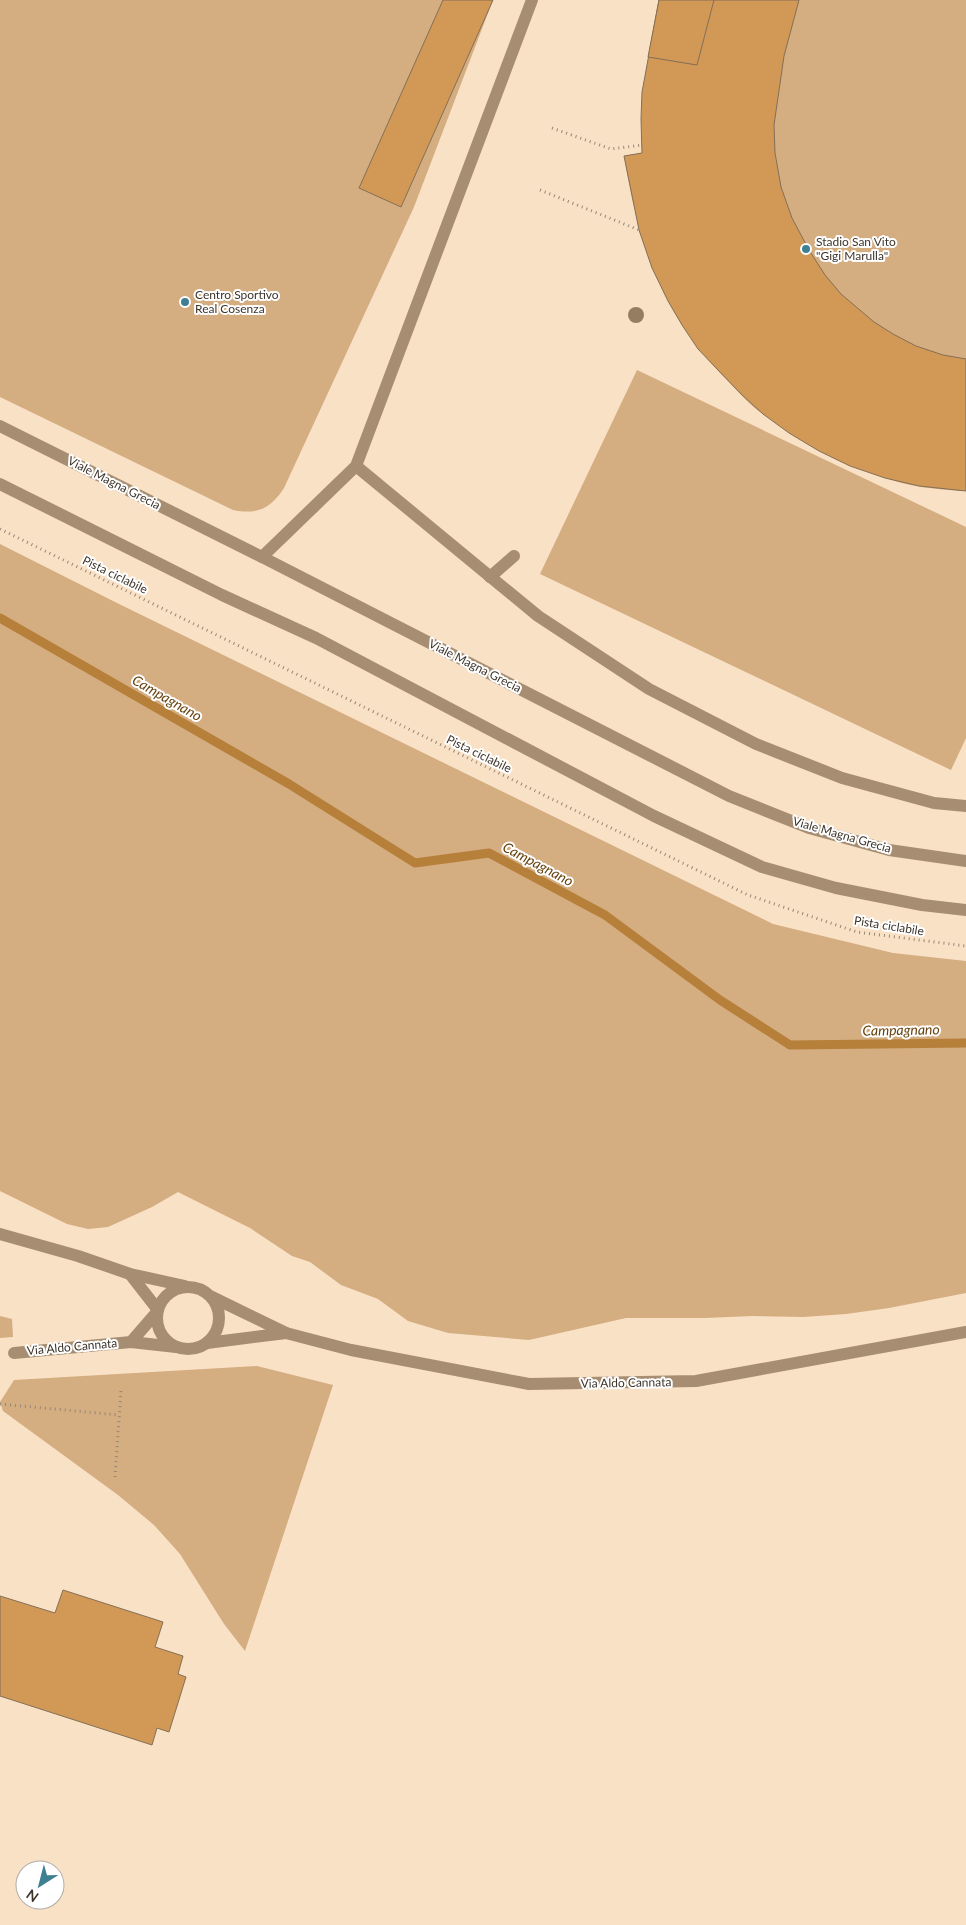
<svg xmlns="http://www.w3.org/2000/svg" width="966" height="1925" viewBox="0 0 966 1925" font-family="Lato,sans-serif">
<rect width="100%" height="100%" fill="#f9e1c6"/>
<!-- green -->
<g fill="#d4ad81">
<path d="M0,0H493L414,207L284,488C271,508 258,515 233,510L0,397Z"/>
<path d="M659,0H966V491C941,490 907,487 884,477C864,469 846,457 827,447C806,436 782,427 763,414C749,405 738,391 727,380C662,315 639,245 624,156L642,153C640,100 648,52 659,0Z"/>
<path d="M637,370L966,527V738L951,770L540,574Z"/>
<path d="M0,544L117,603L773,924L893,953L966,961V1293L889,1308L846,1314L803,1317L753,1316L705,1318H626L529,1340L448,1333L408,1321L378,1299L341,1285L310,1262L292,1256L250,1228L178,1192L152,1207L108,1227L88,1229L67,1224L0,1191Z"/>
<path d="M0,1316L12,1319L13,1337L0,1338Z"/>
<path d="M257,1366L333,1385L245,1651L224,1624L180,1554L154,1525L118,1495L3,1411L0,1402L14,1380Z"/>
</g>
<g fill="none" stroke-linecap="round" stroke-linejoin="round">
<!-- stream -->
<path stroke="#b67f3a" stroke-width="9" d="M0,618L289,784L415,863L489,853L605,915L720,1000L790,1045L966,1043"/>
</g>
<!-- building -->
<g fill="#d19955" stroke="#846f57">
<path d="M443,0H493L401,207L359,188Z"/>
<path d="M659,0H799L784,56L774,125L775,153L781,187L792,218L809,250L825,275L841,294L874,322L893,334L916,346L943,355L966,359V491L919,486L885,478L850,466L819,451L789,433L763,414L740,393L698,349L682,325L668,301L652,268L639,230L624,156L642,153L641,119L642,92Z"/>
<path d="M659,0H714L697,65L648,57Z"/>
<path d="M63,1590L163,1622L155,1647L183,1656L178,1674L186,1677L169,1732L157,1728L152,1745L0,1696V1596L55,1613Z"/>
</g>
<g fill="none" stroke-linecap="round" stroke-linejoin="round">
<!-- path -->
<g stroke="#978775" stroke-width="3" stroke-dasharray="1 4" stroke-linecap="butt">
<path d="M552,128L611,149L642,145"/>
<path d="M540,190L639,230"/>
<path d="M0,529L748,895L857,932L966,946"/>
<path d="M0,1404L119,1415"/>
<path d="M115,1477L121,1391"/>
</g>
<!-- minor -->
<g stroke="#a78e72" stroke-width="12">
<path d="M0,426L262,557L729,796L809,828L889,850L966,861"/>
<path d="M356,466L538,616L649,689L756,744L842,778L934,803L966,806"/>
<path d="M0,484L222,595L316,638L654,816L762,867L836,888L922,905L966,910"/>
<path d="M262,557L356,466L532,0"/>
<path d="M490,577L514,556"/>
<path d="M0,1234L78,1256L130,1274L185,1286"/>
<path d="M130,1274L158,1310"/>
<circle cx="188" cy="1318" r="31"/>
<path d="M212,1297L286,1333L351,1350L529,1384L696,1381L966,1332"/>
<path d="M131,1342L157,1312"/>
<path d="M207,1343L286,1333"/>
<path d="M14,1353L131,1342L176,1347"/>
</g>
</g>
<!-- trees -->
<circle fill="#957d61" cx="636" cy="315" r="8"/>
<!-- markers -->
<g fill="#3f7f92" stroke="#fff" stroke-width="2">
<circle cx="806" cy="249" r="5"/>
<circle cx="185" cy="302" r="5"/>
</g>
<g text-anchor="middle" stroke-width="4" stroke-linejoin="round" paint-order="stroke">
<!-- poi labels -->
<g font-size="12" fill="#3d342a" stroke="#fff" text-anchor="start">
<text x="816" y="246">Stadio San Vito<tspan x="816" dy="14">"Gigi Marulla"</tspan></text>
<text x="195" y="299">Centro Sportivo<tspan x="195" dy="14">Real Cosenza</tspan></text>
</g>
<!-- street labels -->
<g font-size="12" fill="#3d342a" stroke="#fff">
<text transform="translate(114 483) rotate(27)" y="4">Viale Magna Grecia</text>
<text transform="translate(115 575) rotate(26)" y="4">Pista ciclabile</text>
<text transform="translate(475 666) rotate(27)" y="4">Viale Magna Grecia</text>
<text transform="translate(479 754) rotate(26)" y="4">Pista ciclabile</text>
<text transform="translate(842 835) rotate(16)" y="4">Viale Magna Grecia</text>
<text transform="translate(889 926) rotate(9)" y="4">Pista ciclabile</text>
<text transform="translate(72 1347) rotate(-5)" y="4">Via Aldo Cannata</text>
<text transform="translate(626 1383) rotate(-1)" y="4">Via Aldo Cannata</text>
</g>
<!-- water labels -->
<g font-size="14" font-style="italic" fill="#68420c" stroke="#fff">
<text transform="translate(167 698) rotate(30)" y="5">Campagnano</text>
<text transform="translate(538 864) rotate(28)" y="5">Campagnano</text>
<text transform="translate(901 1030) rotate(-1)" y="5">Campagnano</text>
</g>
</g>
<!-- north arrow -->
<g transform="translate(40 1885) rotate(216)"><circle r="24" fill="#ffffff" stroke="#b1aeaa"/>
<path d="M0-4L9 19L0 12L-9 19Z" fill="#3f7f92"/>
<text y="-8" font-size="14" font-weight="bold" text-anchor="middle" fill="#3d342a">N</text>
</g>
</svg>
